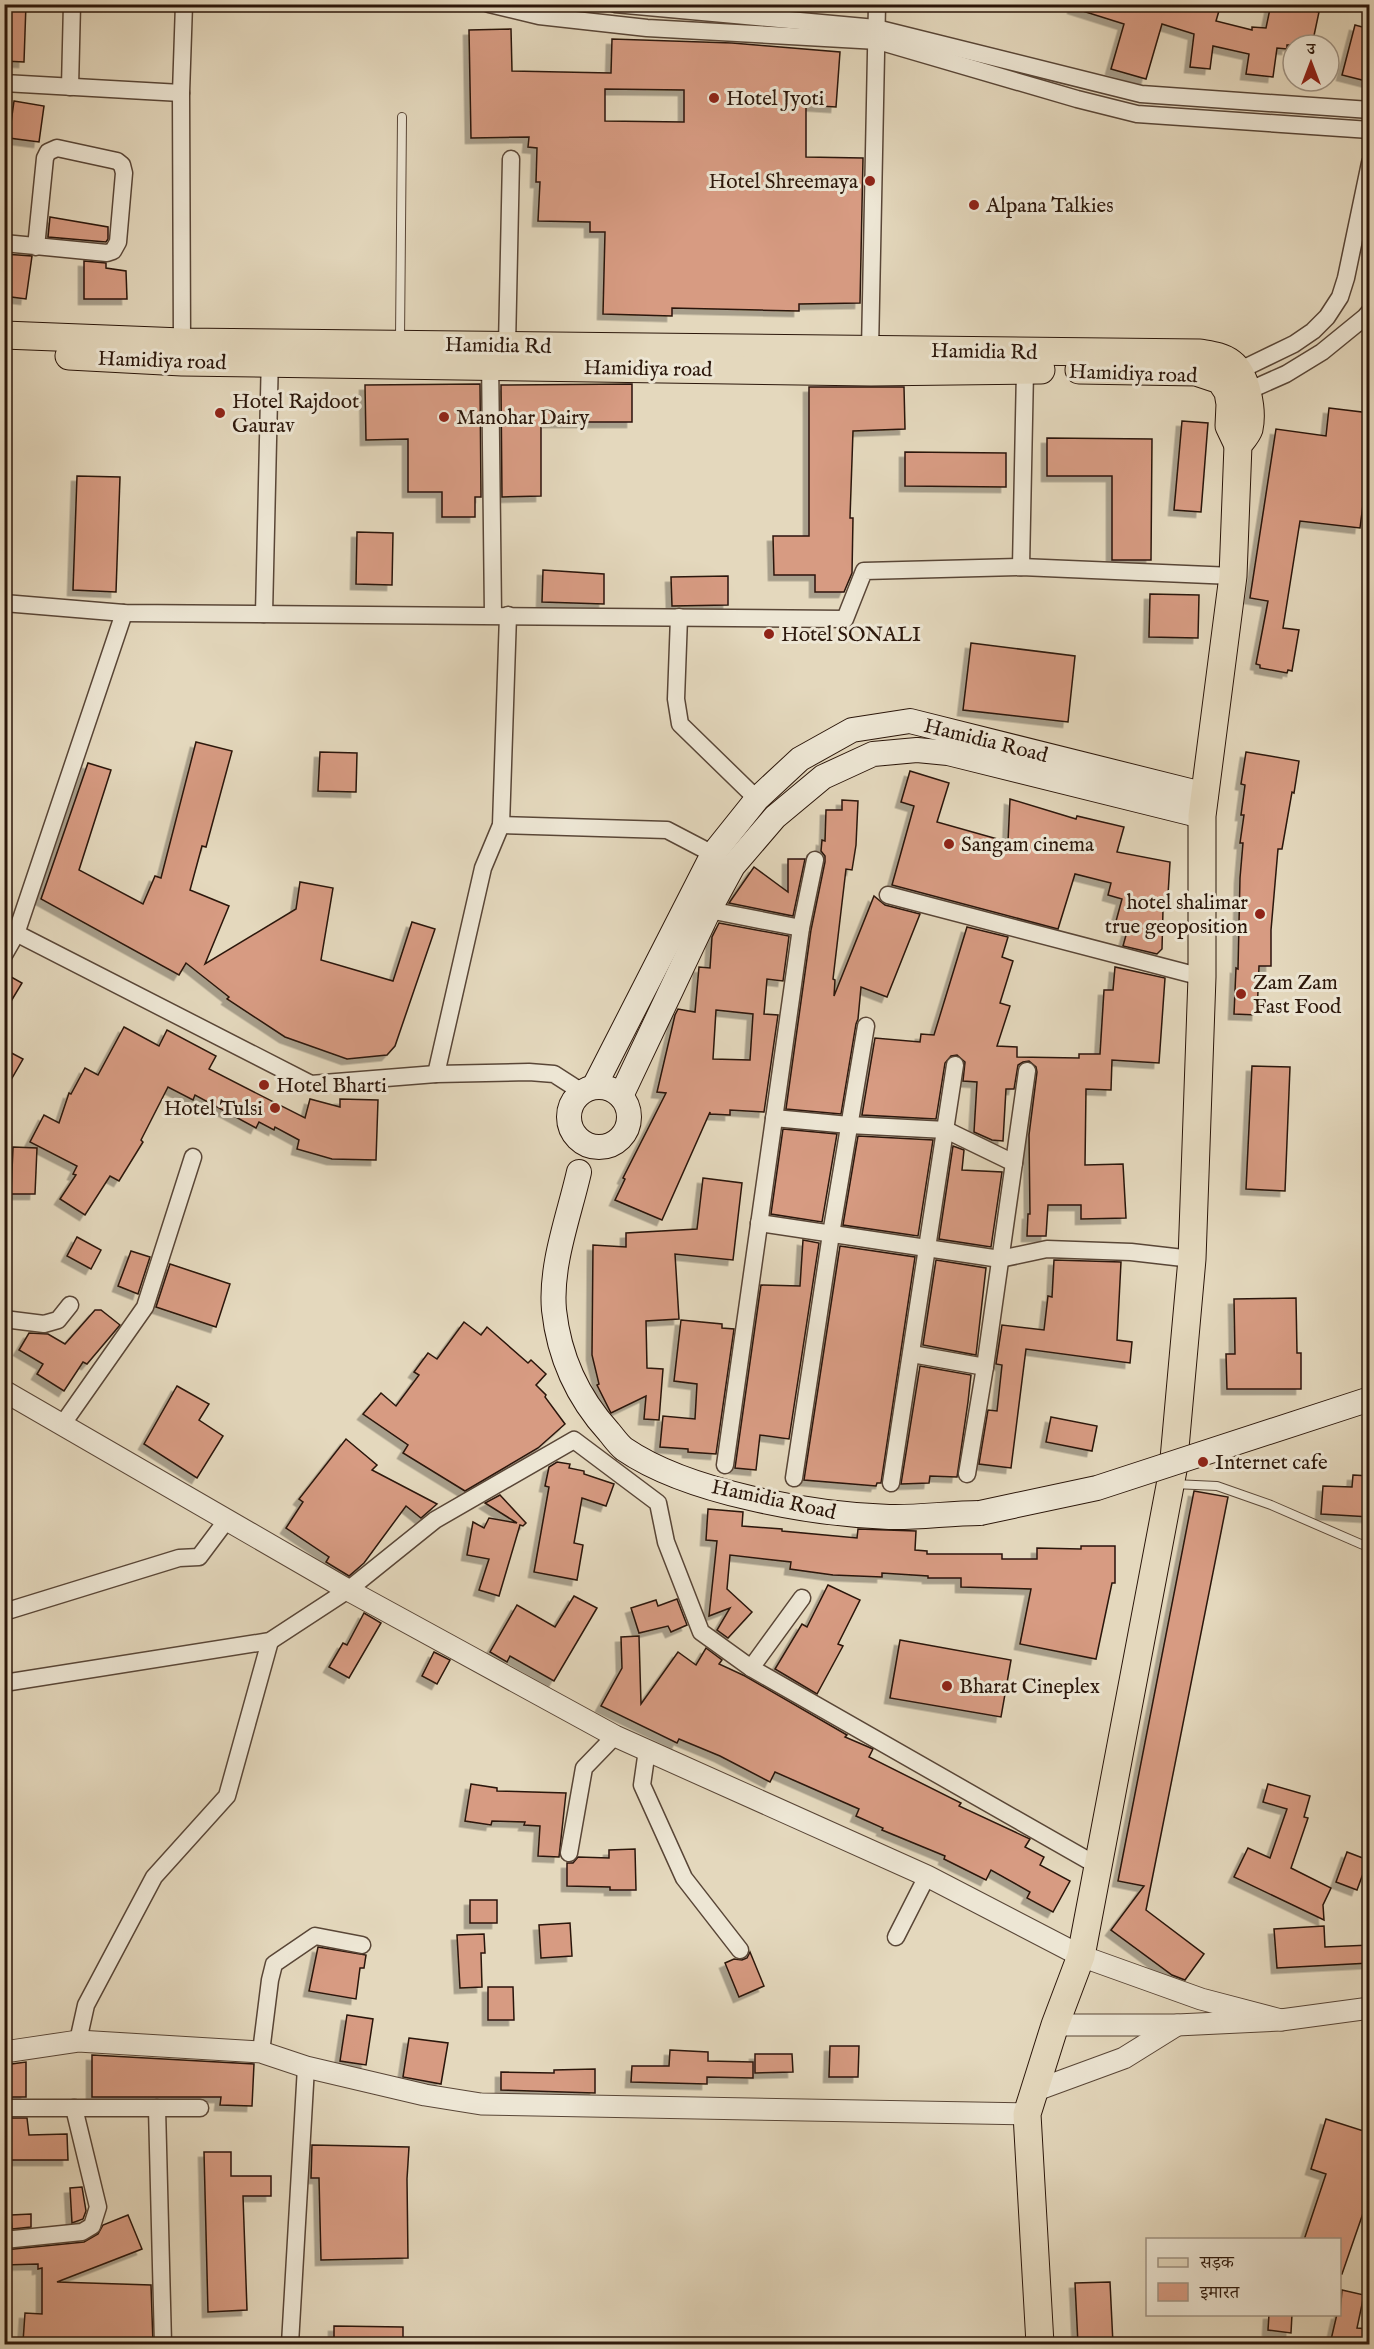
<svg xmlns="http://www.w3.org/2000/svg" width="1374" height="2349" viewBox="0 0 1374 2349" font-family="'IM FELL English','Noto Serif Devanagari',serif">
<defs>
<filter id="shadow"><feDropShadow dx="-5.5" dy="5.5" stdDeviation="0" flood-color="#0004"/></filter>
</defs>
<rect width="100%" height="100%" fill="#e4d8bd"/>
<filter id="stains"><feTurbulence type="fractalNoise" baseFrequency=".00333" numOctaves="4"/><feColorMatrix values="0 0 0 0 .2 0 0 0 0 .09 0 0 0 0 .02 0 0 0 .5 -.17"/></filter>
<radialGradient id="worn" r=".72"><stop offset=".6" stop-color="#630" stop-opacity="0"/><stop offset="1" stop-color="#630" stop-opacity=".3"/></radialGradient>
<!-- building -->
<g fill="#d79b82" stroke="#2b160a" stroke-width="1.5" fill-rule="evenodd" filter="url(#shadow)">
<path d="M4,4H26L24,62L4,61Z"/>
<path d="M1074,4H1221L1216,21L1252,30V27L1266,28L1271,4H1285L1319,12L1312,45H1287V49L1277,48L1273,77L1246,74L1249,54L1213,46L1210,69L1190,67L1194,34L1162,24L1146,79L1111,69L1124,24L1073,8Z"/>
<path d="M1355,25L1370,29V82L1342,75Z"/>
<path d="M511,29L512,71L611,73L612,39L732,43L840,52L836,107L806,105V157L863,158L860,303L799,304V311L672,308V316L603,314L605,232H590V222L538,221L540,182H536L537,148L528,147L529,137L471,138L469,30ZM605,89L684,90V122L605,121Z"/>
<path d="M14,101L44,106L39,142L9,138Z"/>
<path d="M50,217L108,227V239L106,242L48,237Z"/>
<path d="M4,254L32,256L26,299L4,296Z"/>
<path d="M84,261L106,263V268L126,271L127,299H84Z"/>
<path d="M480,384L481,497H475V517H442V492H408V439L366,440L365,385Z"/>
<path d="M632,384V422H541V496L502,497L501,385Z"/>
<path d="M809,387H904L905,429L853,431L850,518H853L852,573L844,592H815V575H774L773,536H809Z"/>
<path d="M1329,408L1370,413V450L1360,528L1300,521L1283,628L1299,630L1292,671L1288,670L1287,673L1260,668V665L1256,664L1268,601L1250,598L1276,429L1326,436Z"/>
<path d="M1182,421L1208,423L1201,512L1174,510Z"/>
<path d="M1047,438L1152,439L1151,560H1112V476H1047Z"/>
<path d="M905,452L1006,453V487L905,486Z"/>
<path d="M77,476L120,477L116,592L73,590Z"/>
<path d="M357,532L393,533L392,585L356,584Z"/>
<path d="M543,570L604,574V604L542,602Z"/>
<path d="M728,576V605L672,606L671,577Z"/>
<path d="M1150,594L1199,595L1198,638L1149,637Z"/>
<path d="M971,643L1075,656L1068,722L963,710Z"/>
<path d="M196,742L232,751L206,847L202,846L190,890L229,906L205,964L296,909L300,882L333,888L321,960L393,981L412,922L435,929L395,1046L387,1055L347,1059L285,1037L227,999L229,997L186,963L179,975L41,899L88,763L111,770L79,870L143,904L155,876L161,878Z"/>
<path d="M320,752L357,753L356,792L318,791Z"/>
<path d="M1246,752L1299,761L1294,793L1292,792L1282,849H1278L1271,930V966H1259L1257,1015L1234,1014L1236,968L1238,969L1240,878L1243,843H1240L1244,815H1241L1245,785L1241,784Z"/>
<path d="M910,771L949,783L937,822L1008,842L1010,799L1076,819L1077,816L1124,827L1117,852L1170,862L1167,911L1163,910L1162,949L1157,954L1123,946L1128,928L1115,925L1122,899L1108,895L1111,883L1075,874L1058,929L892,885L914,806L901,802Z"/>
<path d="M842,800L858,801L856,845L852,870L846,869L833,979L835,980L834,996L874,896L885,905L920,914L887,997L861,987L858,1019L856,1024L841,1114L786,1109L811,930L825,862V856L821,851L822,840L825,841L826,810H842Z"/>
<path d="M788,859H805L793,916L729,903L754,867L788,892Z"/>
<path d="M719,923L789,936L783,981L767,979L764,1014L778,1015L764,1112L730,1110V1115L710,1114V1112L662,1220L615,1200L625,1179L623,1178L666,1093L657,1092L675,1015L678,1009L695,1012L699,967L710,968L712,937ZM716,1010L753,1014L750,1060L713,1059Z"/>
<path d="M967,927L1008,937L1002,957L1013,961L1000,1003L1010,1006L997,1046L1017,1047V1057L1079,1058V1054H1100L1104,990H1113L1115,967L1165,978L1159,1063L1112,1060L1111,1090L1086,1089L1085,1165L1123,1164L1126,1218L1081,1219V1205H1048L1046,1236H1027L1028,1214H1030L1029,1135L1037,1072L1036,1067L1029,1061L1023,1062L1018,1065L1014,1089H1006L1003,1141L992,1140L974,1132L977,1082L963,1081L965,1062L957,1055L951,1056L945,1063L936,1119L862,1115L875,1038L920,1042L921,1034L934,1035Z"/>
<path d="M4,973L22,983L4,1013Z"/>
<path d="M124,1027L159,1046L167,1030L216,1056L209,1069L305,1118L310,1099L340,1107V1099L378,1100L376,1160L332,1159L297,1149L299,1140L275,1127L274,1130L259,1122L256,1128L195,1095L193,1100L168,1087L141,1140L143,1142L119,1181L110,1176L85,1215L60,1199L76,1175L73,1174L77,1166L30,1142L44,1115L59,1123L69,1093L71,1094L85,1068L98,1075Z"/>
<path d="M4,1049L23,1059L4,1092Z"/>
<path d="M1252,1066L1290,1067L1285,1191L1246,1189Z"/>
<path d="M783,1129L837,1134L822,1222L771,1214Z"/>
<path d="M858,1136L933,1140L918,1236L843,1225Z"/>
<path d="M953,1146L964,1150L962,1170L1002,1172L991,1247L939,1239Z"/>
<path d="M13,1147L37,1148L35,1194H11Z"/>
<path d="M703,1178L742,1183L733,1260L675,1254L679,1319L646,1321L647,1368L663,1369L659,1420L644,1419L646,1396L611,1413L597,1385L599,1384L592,1355L593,1245L626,1247V1233L697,1229Z"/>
<path d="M77,1237L101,1250L91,1269L67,1256Z"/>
<path d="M803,1240L819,1243L789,1439L760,1435L756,1470L735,1468L761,1285L800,1286Z"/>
<path d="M840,1246L915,1257L881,1483H877L876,1486L804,1480Z"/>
<path d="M131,1251L150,1257L138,1294L118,1286Z"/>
<path d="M936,1260L986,1268L976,1355L923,1345Z"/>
<path d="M1054,1260L1121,1262L1117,1340L1132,1342L1130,1363L1026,1349L1011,1468L979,1464L988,1410L997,1411L1002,1365L996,1364L1002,1325L1044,1330L1048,1296L1052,1297Z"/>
<path d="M170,1264L230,1284L216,1327L156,1307Z"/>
<path d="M1296,1298L1297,1353H1301V1389H1227L1226,1354H1235L1234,1299Z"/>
<path d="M95,1310H101L120,1325L87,1364L83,1362L64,1391L37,1374L43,1364L19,1350L29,1333L48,1334L65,1344Z"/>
<path d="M681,1320L722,1324V1328L734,1329L716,1454L688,1452V1449L660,1447L663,1416L695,1419L697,1384L674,1381Z"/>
<path d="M464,1322L481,1335L487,1327L528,1363L531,1360L546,1374L536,1385L546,1395L545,1397L565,1424L538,1448L465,1491L403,1453L408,1445L363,1414L381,1393L396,1406L419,1375L414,1372L428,1353L437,1359Z"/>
<path d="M920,1366L971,1375L968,1402L957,1477L930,1476L929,1483L901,1484Z"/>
<path d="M177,1386L209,1404L199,1420L223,1436L197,1478L144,1444Z"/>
<path d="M1051,1417L1097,1426L1092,1451L1046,1442Z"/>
<path d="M346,1439L377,1465L372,1470L437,1504L421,1518L406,1506L364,1563L349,1576L326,1562L329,1557L286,1528L303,1502L299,1499Z"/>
<path d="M557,1462L570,1464L569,1468L584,1471V1474L614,1484L606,1506L582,1498L574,1543L583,1545L577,1580L534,1572L549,1487L545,1486L549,1467Z"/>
<path d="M1353,1475L1370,1476V1517L1321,1514L1323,1486L1352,1487Z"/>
<path d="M1194,1491L1228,1497L1146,1910L1204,1954L1185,1980L1172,1975L1111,1930L1144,1886L1118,1881Z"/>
<path d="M500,1495L526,1523L523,1526L520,1525L499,1596L479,1590L489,1559L467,1555L473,1522L484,1528L489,1518L517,1523L485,1503Z"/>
<path d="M708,1509L743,1512L742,1526L782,1529V1531L857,1538L858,1529L916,1531L915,1550L927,1551V1554H1002V1559H1037V1548L1081,1549V1546H1115V1583H1112L1096,1659L1020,1644L1031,1589L961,1587V1578H928V1576L882,1573V1577L833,1575L790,1569L791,1562L730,1555L727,1589L752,1612L728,1638L717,1630L730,1608L709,1616L717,1541L706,1540Z"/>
<path d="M828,1585L860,1600L838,1644L843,1646L817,1694L775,1669L802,1624L807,1627Z"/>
<path d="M574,1596L597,1608L554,1681L510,1656L507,1662L490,1652L517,1605L555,1627Z"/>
<path d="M677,1599L687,1625L671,1632L668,1626L639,1633L631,1608L656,1600L658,1606Z"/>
<path d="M364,1613L381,1623L349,1678L329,1667L343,1643L347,1645Z"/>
<path d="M639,1636L641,1704L678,1652L696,1665L706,1648L722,1660L719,1664L745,1676L847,1735L845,1737L873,1749L869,1757L961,1803L959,1806L1030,1839L1025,1847L1044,1857L1040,1865L1070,1881L1053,1912L1027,1898L1030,1892L991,1870L986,1880L944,1859L945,1856L882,1830L883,1828L856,1816L859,1809L775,1772L770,1782L720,1756L679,1739L677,1743L601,1706L622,1668L621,1637Z"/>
<path d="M900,1640L1011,1660L1001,1717L890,1698Z"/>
<path d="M434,1652L450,1660L437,1684L422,1676Z"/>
<path d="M471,1784L497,1788V1791L566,1793L559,1857L538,1856L540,1826L524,1825L525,1822L492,1821L491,1825L465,1821Z"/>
<path d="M1268,1784L1310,1796L1304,1817L1308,1818L1291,1868L1331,1888L1323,1905L1324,1920L1234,1877L1248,1848L1270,1858L1287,1809L1263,1802Z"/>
<path d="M635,1849L636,1890H610V1887L567,1886V1863H573L578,1857L609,1858V1850Z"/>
<path d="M1347,1852L1368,1860L1357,1890L1336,1882Z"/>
<rect x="470" y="1900" width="27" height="23"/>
<path d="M570,1923L572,1956L541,1958L539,1925Z"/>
<path d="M1324,1926L1325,1947L1370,1945V1963L1277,1968L1274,1929Z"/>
<path d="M484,1934L485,1953H481L482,1987L460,1988L457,1935Z"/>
<path d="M318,1947L366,1955L364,1968H360L356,1999L309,1991Z"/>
<path d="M750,1952L764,1986L739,1997L725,1963L734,1959L742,1960L747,1958Z"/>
<path d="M488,1987H513L514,2020H488Z"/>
<path d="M347,2015L373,2019L366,2065L340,2061Z"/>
<path d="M409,2038L448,2043L441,2084L403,2077Z"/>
<path d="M830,2046H859L858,2077H829Z"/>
<path d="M670,2050L708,2052V2061L753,2062V2078L707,2077V2084L631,2082L632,2066H669Z"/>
<path d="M755,2054H792L793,2072L755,2073Z"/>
<path d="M92,2055L254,2064L252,2106L220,2105L221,2097H92Z"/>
<path d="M26,2062V2097H4V2065Z"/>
<path d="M595,2069V2093L501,2090V2072L554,2073V2070Z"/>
<path d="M10,2118H27L29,2135L67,2134L68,2160H4V2144H10Z"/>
<path d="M1326,2119L1370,2133V2193L1342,2274H1340V2240H1304L1326,2174L1311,2169Z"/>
<path d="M312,2145L409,2147L407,2179L408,2258L321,2260L319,2178H311Z"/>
<path d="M204,2152H231V2176H271V2196H243L247,2310L208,2312Z"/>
<path d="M82,2187L86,2211L83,2219L72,2223L70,2188Z"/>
<path d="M31,2214V2227L12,2229L11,2215Z"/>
<path d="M128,2215L142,2249L57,2282L151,2285L153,2344H45V2343L23,2342L25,2313L42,2314V2268L38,2269V2264L4,2265V2250L84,2242L98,2234L103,2225Z"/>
<path d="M1110,2282L1113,2344H1078L1075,2283Z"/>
<path d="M1342,2290L1364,2295L1357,2328L1370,2329V2344H1330L1337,2314H1340Z"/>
<path d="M1269,2314H1292L1291,2333L1268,2330Z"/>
<path d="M334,2326L403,2327V2344H334Z"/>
</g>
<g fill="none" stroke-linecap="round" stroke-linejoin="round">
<!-- service casing -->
<g stroke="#594637" stroke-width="10">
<g id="service">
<path d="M400,340L402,117"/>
<path d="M1174,1484L1217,1486L1271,1505L1370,1548"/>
</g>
</g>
<!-- minor casing -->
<g stroke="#594637" stroke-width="19">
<g id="minor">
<path d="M489,4L539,16L647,28L878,41L1077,99L1137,114L1370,130"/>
<path d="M615,4L876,28L1141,94L1370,110"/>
<path d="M4,83L181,93"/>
<path d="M70,87L72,4"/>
<path d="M4,243L107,253L113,251L118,242L124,173L122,165L117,161L57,148L48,152L45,158L36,247"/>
<path d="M182,342L181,93L184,4"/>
<path d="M507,346L511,159"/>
<path d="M870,350L877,4"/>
<path d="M490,358L493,615"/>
<path d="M1230,375L1294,344L1313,331L1327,317L1340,297L1346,278L1370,163"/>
<path d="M1241,394L1286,374L1322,352L1365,317L1370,311"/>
<path d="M1021,567L1025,370"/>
<path d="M4,603L124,613L845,619L864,571L1021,567L1233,576"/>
<path d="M264,614L270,354"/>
<path d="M679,617L676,699L680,724L757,799"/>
<path d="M501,825L667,830L713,854"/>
<path d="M888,895L1202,977"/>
<path d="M709,910L801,928"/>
<path d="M4,927L311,1084L436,1074L529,1072L554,1074L582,1092"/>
<path d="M4,955L16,934L124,613"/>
<path d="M436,1074L483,868L501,825L508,615"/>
<path d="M774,1118L849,1125L946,1130L1014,1163"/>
<path d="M759,1223L1000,1259L1047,1249L1131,1252L1192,1259"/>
<path d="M4,1319L44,1324L58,1320L70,1305"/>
<path d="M912,1354L985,1367"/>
<path d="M62,1425L145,1307L193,1157"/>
<path d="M725,1465L801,928L815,860"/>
<path d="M967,1474L985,1367L1027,1071"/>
<path d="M794,1478L831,1234L866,1026"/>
<path d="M891,1483L955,1065"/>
<path d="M4,1612L179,1558L199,1557L226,1521"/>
<path d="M751,1668L802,1598"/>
<path d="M4,1683L270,1641L348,1590L435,1520L574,1440L658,1503L666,1542L701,1632L751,1668L1098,1866"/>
<path d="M647,1750L642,1785L684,1878L740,1950"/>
<path d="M569,1853L584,1768L615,1736"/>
<path d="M896,1937L927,1876"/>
<path d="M78,2041L86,2005L154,1877L227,1796L270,1641"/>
<path d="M261,2052L270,1980L274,1964L315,1936L362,1945"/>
<path d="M4,2108H200"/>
<path d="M157,2108L163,2344"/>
<path d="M4,2240L82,2232L92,2226L98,2207L74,2108"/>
<path d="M290,2344L306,2067"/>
</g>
</g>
<!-- tertiary casing -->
<g stroke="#594637" stroke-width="23">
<g id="tertiary">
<path d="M4,1391L348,1590L615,1736L927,1876L1081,1956L1201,1999L1281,2020"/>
<path d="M1055,2025H1177L1281,2020L1370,2008"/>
<path d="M4,2052L78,2041L261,2052L306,2067L425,2095L481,2104L1027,2114"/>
<path d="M1034,2091L1124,2058L1177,2025"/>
</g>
</g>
<!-- secondary casing -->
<g stroke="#2b160a" stroke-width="26">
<g id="secondary">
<circle cx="599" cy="1117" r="30"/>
<path d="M594,1087L713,854L757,799L800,759L852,730L910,721L1206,795"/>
<path d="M621,1096L709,910L733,866L775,817L823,777L873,754L917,750L948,753L1202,816"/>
<path d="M579,1172C569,1216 550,1265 554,1310C559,1356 578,1398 609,1432C614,1438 618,1444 624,1449C688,1493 812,1514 889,1517C919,1518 949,1513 980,1513"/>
</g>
</g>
<!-- primary casing -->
<g stroke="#2b160a" stroke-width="29">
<g id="primary">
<path d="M4,335L182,342L1200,353C1211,355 1222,356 1231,363C1247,375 1253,411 1249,429C1247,435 1241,441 1238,445L1233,576L1202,816V977L1192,1259L1173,1470L1081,1956L1055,2025L1027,2114L1040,2344"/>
<path d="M69,356L182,362L871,372L1041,370"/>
<path d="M1079,370L1196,372L1220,380L1228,392L1230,404L1229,426L1238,445"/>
</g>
</g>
<!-- service -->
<use href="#service" stroke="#ede6d4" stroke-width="8"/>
<!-- minor -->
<use href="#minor" stroke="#ede6d4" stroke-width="16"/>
<!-- tertiary -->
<use href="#tertiary" stroke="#ede6d4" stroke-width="21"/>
<!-- secondary -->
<use href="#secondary" stroke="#ede6d4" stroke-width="24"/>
<!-- primary -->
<use href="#primary" stroke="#e4d8bd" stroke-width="27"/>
<!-- secondary-bridge casing -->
<g stroke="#2b160a" stroke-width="26" stroke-linecap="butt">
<path id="secondary-bridge" d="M980,1513L1097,1488L1370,1399"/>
</g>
<!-- secondary-bridge -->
<use href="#secondary-bridge" stroke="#ede6d4" stroke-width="24"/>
</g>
<!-- markers -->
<g fill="#8f2418" stroke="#ede6d4" stroke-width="2">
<circle cx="714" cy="98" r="6"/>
<circle cx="870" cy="181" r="6"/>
<circle cx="974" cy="205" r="6"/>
<circle cx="220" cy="413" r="6"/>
<circle cx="444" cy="417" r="6"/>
<circle cx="769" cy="634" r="6"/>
<circle cx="949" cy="844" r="6"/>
<circle cx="1260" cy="914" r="6"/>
<circle cx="1241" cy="994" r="6"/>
<circle cx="264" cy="1085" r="6"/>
<circle cx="275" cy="1108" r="6"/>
<circle cx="1203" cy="1462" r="6"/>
<circle cx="947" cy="1686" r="6"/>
</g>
<g text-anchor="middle" stroke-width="6" stroke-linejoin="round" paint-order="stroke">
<!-- poi labels -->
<g font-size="21" fill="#2b160a" stroke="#ede6d4" text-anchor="start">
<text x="726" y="105">Hotel Jyoti</text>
<text x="858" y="188" text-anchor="end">Hotel Shreemaya</text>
<text x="986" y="212">Alpana Talkies</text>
<text x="232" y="408">Hotel Rajdoot<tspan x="232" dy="24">Gaurav</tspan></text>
<text x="456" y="424">Manohar Dairy</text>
<text x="781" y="641">Hotel SONALI</text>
<text x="961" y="851">Sangam cinema</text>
<text x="1248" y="909" text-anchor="end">hotel shalimar<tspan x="1248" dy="24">true geoposition</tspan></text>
<text x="1253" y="989">Zam Zam<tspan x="1253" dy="24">Fast Food</tspan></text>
<text x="276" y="1092">Hotel Bharti</text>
<text x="263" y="1115" text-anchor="end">Hotel Tulsi</text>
<text x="1215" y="1469">Internet cafe</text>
<text x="959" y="1693">Bharat Cineplex</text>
</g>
<!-- street labels -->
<g font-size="21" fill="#2b160a" stroke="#ede6d4">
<text transform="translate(498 345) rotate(1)" y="7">Hamidia Rd</text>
<text transform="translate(984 351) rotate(1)" y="7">Hamidia Rd</text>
<text transform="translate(162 360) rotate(2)" y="7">Hamidiya road</text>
<text transform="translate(648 368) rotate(1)" y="7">Hamidiya road</text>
<text transform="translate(1133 373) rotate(2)" y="7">Hamidiya road</text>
<text transform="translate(986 740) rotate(14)" y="7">Hamidia Road</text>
<text transform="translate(774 1499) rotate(12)" y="7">Hamidia Road</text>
</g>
</g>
<!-- margin -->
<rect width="1374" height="2349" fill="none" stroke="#e4d8bd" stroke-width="24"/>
<rect x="6" y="6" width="1362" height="2337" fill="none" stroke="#2b160a" stroke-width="3"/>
<rect x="12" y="12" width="1350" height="2325" fill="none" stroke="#2b160a" stroke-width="1.5"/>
<!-- legend -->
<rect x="1146" y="2238" width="195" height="78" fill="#ede6d4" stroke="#9f9383" stroke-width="1.5"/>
<rect x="1158" y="2258" width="30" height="9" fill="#e4d8bd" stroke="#9f9383" stroke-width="1.5"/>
<text x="1200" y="2268" font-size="18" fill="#2b160a">सड़क</text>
<rect x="1158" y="2283" width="30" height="18" fill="#d79b82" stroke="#9f9383" stroke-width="1.5"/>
<text x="1200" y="2298" font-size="18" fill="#2b160a">इमारत</text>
<!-- north arrow -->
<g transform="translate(1311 63)"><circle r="28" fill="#ede6d4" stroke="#9f9383" stroke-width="1.5"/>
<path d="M0-4.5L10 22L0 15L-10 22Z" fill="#8f2418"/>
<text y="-9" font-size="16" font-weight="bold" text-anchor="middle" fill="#2b160a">उ</text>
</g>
<rect width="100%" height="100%" filter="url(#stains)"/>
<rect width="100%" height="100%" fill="url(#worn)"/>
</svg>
